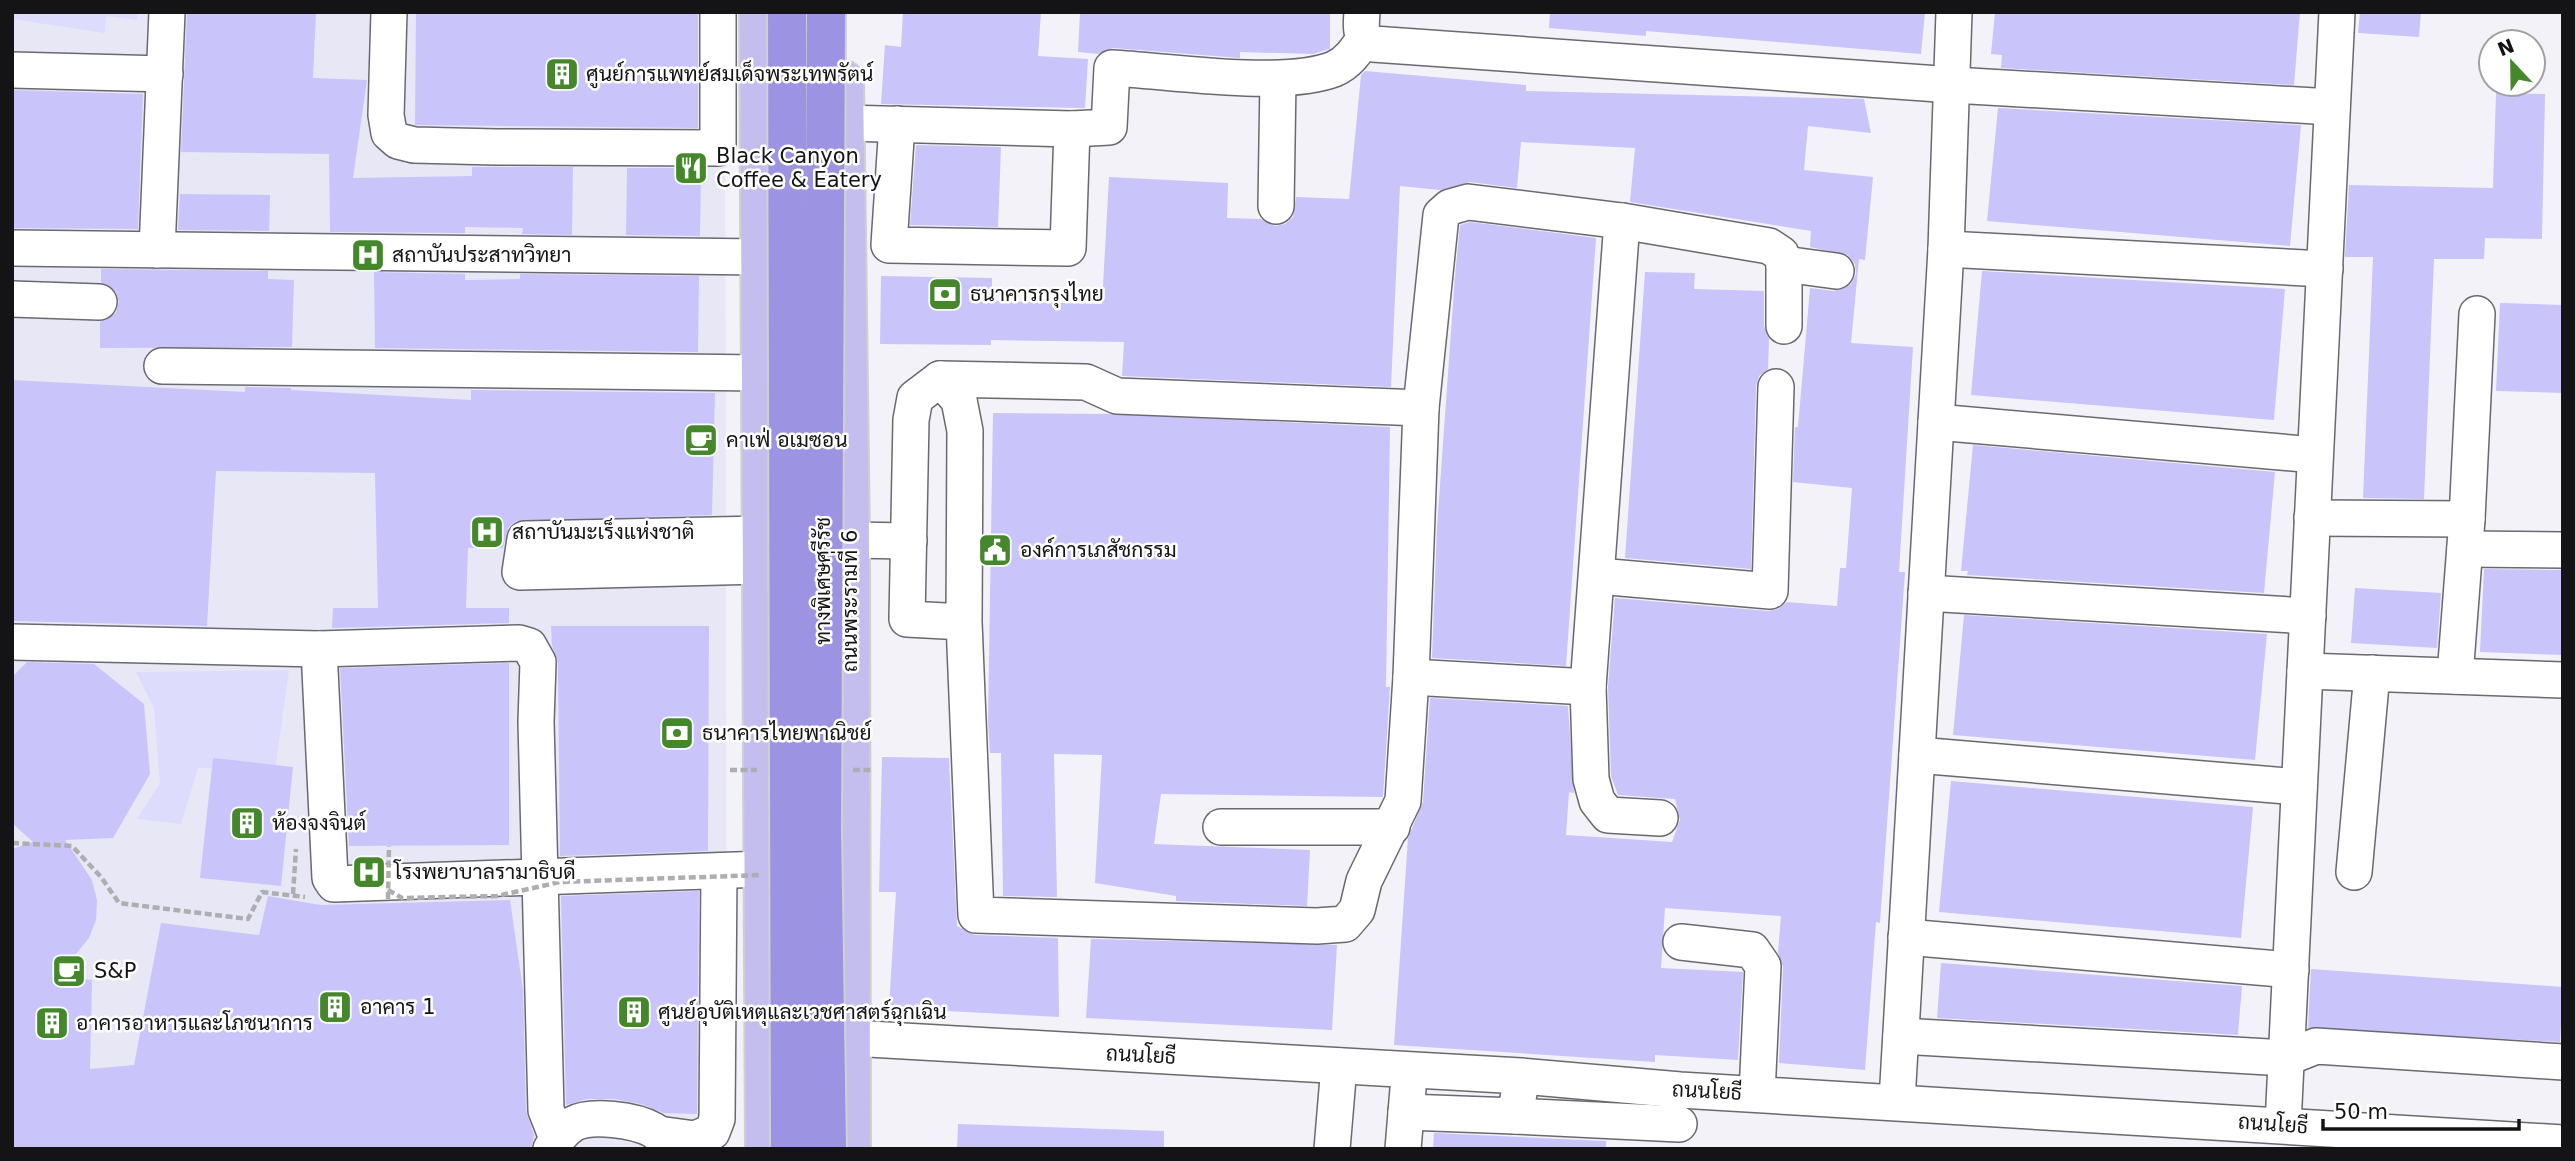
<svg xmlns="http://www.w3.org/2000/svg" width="2575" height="1161" viewBox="0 0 2575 1161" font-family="'DejaVu Sans',Sarabun,sans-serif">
<rect width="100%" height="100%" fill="#f3f2f9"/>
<!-- built -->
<path fill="#e8e7f6" d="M12,12H725L727,1149H12Z"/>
<!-- green -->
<g fill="#dedcfc">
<path d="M12,12H137V20L106,16L105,33L12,19Z"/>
<path d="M289,670L275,771L198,768L181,824L137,819L160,783L154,708L136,672Z"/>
</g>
<!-- building -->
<g fill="#c9c4fa">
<path d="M187,12H316L313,78L367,80L353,178L472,176V167H573L572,235L522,234L523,228L465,227V233L330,232L329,154L181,152Z"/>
<path d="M416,12H698V128L415,125Z"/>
<path d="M903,12H1041L1038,56L1088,59L1085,108L881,104L885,45L901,47Z"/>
<path d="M1080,12H1330V49L1313,54L1240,52V58L1113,48L1099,54L1078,52Z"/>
<path d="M1550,12H1925L1921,54L1646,31V36L1549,28Z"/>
<path d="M1995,12H2300L2294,85L2001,68L2002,55L1991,54Z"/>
<path d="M2360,12H2421L2419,37L2358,33Z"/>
<path d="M1365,71L1526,85V91L1864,99L1871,133L1808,126L1804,170L1873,177L1865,260L1859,259L1851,343L1913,347L1899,572H1905L1880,923L1876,922L1865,1070L1779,1063L1783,967L1778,952L1781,916L1665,908L1661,968L1743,972L1738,1060L1655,1055V1062L1394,1045L1408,838L1423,802L1430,698L1568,706L1574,793L1569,792L1566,835L1672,842L1680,820L1675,799L1618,795L1611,776L1608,687L1615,598L1768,611L1778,609L1787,602L1837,606L1840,568H1846L1852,488L1793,482L1795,427H1798L1810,288L1834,291L1851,284L1856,274L1855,264L1848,255L1810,247L1811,231L1630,202L1635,148L1521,142L1517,188L1470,182L1440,190L1400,186L1391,387L1122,376L1124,342L991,340V345L880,344L881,276L992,278V301L1102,304L1109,177L1228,183L1227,218L1261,219L1275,226L1285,224L1293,217L1296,197L1349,199L1361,75Z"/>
<path d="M12,90L143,94L138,229L12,228Z"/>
<path d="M2496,93L2545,94L2542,239L2485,238L2484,259H2434L2424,499L2363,498L2373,257H2345L2349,185L2493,188Z"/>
<path d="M1998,108L2301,125L2290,246L1987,221Z"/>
<path d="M916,145L1001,147L998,227L910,225Z"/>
<path d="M627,168H701L700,236L626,235Z"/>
<path d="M180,194L270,195L269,231L178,230Z"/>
<path d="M1470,222L1596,238L1566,666L1432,658L1437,527L1455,276L1460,225Z"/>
<path d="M101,269L268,271V279L294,280L292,347L100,348V322L116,313L119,302L116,292L101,282Z"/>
<path d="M1982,271L2285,289L2274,420L1971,395Z"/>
<path d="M374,272L465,274V280L520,279V274L699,276L698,352L375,348Z"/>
<path d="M1645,272L1695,273L1694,289L1764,291V326L1769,339L1768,369L1759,376L1756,386L1751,569L1625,558Z"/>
<path d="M2500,303L2563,305V393L2496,391Z"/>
<path d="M12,380L245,392V387L291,388V390L471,400V390L715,393L712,515L516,521L508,528L503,548H468L466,608H509V623L332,628L333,608H378L375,473L216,471L207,626L12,621Z"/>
<path d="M993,413L1107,414L1390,427L1386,687H1390L1383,797L1161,794L1154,844L1310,850L1307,906L1176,901V896L1095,883L1102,755L1054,754L1057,897L1003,896L1001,753H990L988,721Z"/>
<path d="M1973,445L2275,472L2264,593L1967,575L1968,571H1961Z"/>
<path d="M2484,569L2563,570V655L2480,652Z"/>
<path d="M2355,588L2441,593L2437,648L2351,643Z"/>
<path d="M1964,615L2267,634L2255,760L1953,735Z"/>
<path d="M551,626H709L708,851L560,856L558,663L552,645Z"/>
<path d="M27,662L94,664L144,704L150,774L113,838L65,840L92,880L97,900L96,920L89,938L58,976L92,980L90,1069L134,1065L161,923L259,935L268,896L320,905L510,900L523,990L526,1111L534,1135L531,1149H12V849L33,842L12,823V677Z"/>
<path d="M509,663V845L349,846L340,668Z"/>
<path d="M882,757L949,758L957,926L975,935L1058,938L1059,1017L889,1008L896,892H879Z"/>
<path d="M213,758L293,767L281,886L200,878Z"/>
<path d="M1951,781L2253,807L2241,938L1939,912Z"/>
<path d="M699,891L697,1114L664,1113L641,1104L614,1099H587L566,1105L561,896Z"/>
<path d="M1091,939L1337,945L1332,1030L1086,1018Z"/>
<path d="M1941,963L2242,986L2238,1035L1937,1018Z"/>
<path d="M2311,969L2563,987L2560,1042L2308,1028Z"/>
<path d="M958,1124L1164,1131V1149H957Z"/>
<path d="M1434,1133L1606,1141V1149H1433Z"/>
</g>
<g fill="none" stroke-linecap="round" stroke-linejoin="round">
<!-- minor casing -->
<g stroke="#6a696f" stroke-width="38">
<g id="minor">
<path d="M389,12L386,115L389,133L398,141L414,145L496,147L718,148V12"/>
<path d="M1362,12C1361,27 1359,36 1373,44L1953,85L2332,107"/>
<path d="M12,70L165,74"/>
<path d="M844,123L1072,129L1109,127L1112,68C1170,71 1282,89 1334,69C1348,63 1356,51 1364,39"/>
<path d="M897,124L889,245L1068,248L1072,129"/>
<path d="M1276,206L1278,79"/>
<path d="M1622,221L1769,246L1781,254L1784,264V326"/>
<path d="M12,248L761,257"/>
<path d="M1946,249L2325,269"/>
<path d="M157,250L167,12"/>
<path d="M1784,264L1836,271"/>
<path d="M12,299L99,302"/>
<path d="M162,366L761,373"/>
<path d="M940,379L1086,382L1117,396L1421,408L1441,215L1450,207L1468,202L1622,221L1588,687L1591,779L1597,801L1608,815L1660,818"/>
<path d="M1936,422L2315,455"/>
<path d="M2312,518L2467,519L2477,314"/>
<path d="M761,534L525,539L520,572L761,566"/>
<path d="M850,540L909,541"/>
<path d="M2465,549L2563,550"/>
<path d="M1598,576L1770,591L1776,387"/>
<path d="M1926,593L2308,616"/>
<path d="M964,622L965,431L959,400L940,379L915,398L911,420L907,619L964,622L976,915L1317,926L1345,924L1357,910L1364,881L1403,801L1411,677L1421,408"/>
<path d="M12,642L319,649L519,643L529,646L538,662L536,722L546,1110L557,1138"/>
<path d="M319,649L330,878L334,884L764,869"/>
<path d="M2305,671L2563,680"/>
<path d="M2455,676L2467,519"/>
<path d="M1411,677L1588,687"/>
<path d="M1917,755L2299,787"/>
<path d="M1221,827H1392"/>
<path d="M2354,872L2372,673"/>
<path d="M1906,937L2291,970"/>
<path d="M1681,942L1752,950L1763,966L1757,1094"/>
<path d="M1901,1036L2286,1058L2316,1046L2563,1062"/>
<path d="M851,1038L1521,1076L1680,1090L2563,1143"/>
<path d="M1897,1101L1946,249L1954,12"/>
<path d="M1406,1112L1515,1116L1519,1093"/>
<path d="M1515,1116L1679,1124"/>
<path d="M2283,1125L2337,12"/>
<path d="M658,1134L695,1139L712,1132L717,1119L719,871"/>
<path d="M551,1149C556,1140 563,1130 573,1124C591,1114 635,1120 653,1130C661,1135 668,1141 675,1146"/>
<path d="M1332,1149L1339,1066"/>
<path d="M1403,1149L1408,1089"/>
</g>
</g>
<!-- major casing -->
<g stroke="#d0d0d0" stroke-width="42">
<g id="major">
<path d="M759,12L765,1149"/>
<path d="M844,80L850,540L851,1149"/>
</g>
</g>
<!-- path -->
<g stroke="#adadb2" stroke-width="4.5" stroke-dasharray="7 3.5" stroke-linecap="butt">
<path d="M12,843L72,846L101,877L119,903L248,919L262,892L305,897"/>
<path d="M293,894L296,849"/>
</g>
<!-- minor -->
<use href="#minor" stroke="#fff" stroke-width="35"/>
<!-- major -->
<use href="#major" stroke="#c4beee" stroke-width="38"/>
<!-- highway-bridge casing -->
<g stroke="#d0d0d0" stroke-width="42" stroke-linecap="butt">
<g id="highway-bridge">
<path d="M787,12L790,1149"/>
<path d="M826,12L822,830L827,1149"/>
</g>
</g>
<!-- path-bridge -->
<g stroke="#adadb2" stroke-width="4.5" stroke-dasharray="7 3.5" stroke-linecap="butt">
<path d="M730,770H757"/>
<path d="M853,770H873"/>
<path d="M388,890L402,898L497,896L560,882L760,875"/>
<path d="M388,899L389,846"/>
</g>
<!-- highway-bridge -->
<use href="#highway-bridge" stroke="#9d93e3" stroke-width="38"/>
</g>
<!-- icons -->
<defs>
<g id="building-square" transform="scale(1.75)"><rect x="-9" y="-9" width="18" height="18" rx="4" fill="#45882b" stroke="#fff"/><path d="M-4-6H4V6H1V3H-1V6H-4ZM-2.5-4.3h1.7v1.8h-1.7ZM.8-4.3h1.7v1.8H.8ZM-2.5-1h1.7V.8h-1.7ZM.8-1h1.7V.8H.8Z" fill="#fff"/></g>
<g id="restaurant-square" transform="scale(1.75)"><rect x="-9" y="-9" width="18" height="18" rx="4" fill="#45882b" stroke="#fff"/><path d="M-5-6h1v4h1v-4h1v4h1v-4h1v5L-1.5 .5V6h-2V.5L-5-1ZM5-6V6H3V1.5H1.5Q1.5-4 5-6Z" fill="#fff"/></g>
<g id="hospital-square" transform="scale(1.75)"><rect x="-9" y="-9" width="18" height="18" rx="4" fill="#45882b" stroke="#fff"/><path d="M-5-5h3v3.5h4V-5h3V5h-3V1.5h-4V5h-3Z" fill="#fff"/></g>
<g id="bank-square" transform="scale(1.75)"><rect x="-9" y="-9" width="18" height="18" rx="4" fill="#45882b" stroke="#fff"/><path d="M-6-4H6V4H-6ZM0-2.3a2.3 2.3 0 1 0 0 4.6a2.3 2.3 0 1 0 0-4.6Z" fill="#fff"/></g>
<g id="cafe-square" transform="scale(1.75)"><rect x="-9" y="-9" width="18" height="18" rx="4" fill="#45882b" stroke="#fff"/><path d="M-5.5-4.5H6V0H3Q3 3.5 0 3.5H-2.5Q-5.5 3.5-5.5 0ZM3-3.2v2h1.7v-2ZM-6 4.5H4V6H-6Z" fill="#fff"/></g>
<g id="civic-square" transform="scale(1.75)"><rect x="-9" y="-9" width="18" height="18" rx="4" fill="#45882b" stroke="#fff"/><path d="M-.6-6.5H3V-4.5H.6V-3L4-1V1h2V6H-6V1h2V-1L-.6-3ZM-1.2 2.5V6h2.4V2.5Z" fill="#fff"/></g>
</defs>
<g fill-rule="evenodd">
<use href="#building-square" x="562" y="74"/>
<use href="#restaurant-square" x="691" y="168"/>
<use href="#hospital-square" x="368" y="255"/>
<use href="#bank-square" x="945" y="294"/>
<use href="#cafe-square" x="701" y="440"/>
<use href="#hospital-square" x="487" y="532"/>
<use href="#civic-square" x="995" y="550"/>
<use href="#bank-square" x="677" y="733"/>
<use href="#building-square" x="247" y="823"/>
<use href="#hospital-square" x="369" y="872"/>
<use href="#cafe-square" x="69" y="971"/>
<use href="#building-square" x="335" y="1007"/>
<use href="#building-square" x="634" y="1012"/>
<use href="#building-square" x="52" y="1023"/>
</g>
<g text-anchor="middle" stroke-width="5" stroke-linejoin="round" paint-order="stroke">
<!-- poi labels -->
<g font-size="21" fill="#141416" stroke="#fff" text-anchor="start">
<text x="586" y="81">ศูนย์การแพทย์สมเด็จพระเทพรัตน์</text>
<text x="716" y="163">Black Canyon<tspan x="716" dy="24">Coffee &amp; Eatery</tspan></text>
<text x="392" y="262">สถาบันประสาทวิทยา</text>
<text x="970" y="301">ธนาคารกรุงไทย</text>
<text x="726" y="447">คาเฟ่ อเมซอน</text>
<text x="512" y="539">สถาบันมะเร็งแห่งชาติ</text>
<text x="1020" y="557">องค์การเภสัชกรรม</text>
<text x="702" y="740">ธนาคารไทยพาณิชย์</text>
<text x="272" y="830">ห้องจงจินต์</text>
<text x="394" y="879">โรงพยาบาลรามาธิบดี</text>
<text x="94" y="978">S&amp;P</text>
<text x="360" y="1014">อาคาร 1</text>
<text x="658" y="1019">ศูนย์อุบัติเหตุและเวชศาสตร์ฉุกเฉิน</text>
<text x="76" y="1030">อาคารอาหารและโภชนาการ</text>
</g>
<!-- street labels -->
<g font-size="21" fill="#141416" stroke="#fff">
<text transform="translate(823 581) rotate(-90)" y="7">ทางพิเศษศรีรัช</text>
<text transform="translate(850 601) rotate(-90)" y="7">ถนนพระรามที่ 6</text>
<text transform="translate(1141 1055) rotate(3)" y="7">ถนนโยธี</text>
<text transform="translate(1707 1091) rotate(3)" y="7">ถนนโยธี</text>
<text transform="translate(2273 1124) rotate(4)" y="7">ถนนโยธี</text>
</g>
</g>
<!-- border -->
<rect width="2575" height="1161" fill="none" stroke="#141416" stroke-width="28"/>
<!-- north arrow -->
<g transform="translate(2512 63) rotate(338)"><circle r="33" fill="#ffffff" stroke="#a1a1a2" stroke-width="2"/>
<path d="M0-5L12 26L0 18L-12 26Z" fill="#45882b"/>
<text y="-10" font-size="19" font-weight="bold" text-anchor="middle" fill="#141416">N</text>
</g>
<!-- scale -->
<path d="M2323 1119v10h196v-10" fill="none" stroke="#141416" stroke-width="3.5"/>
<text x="2334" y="1119" font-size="21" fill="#141416" stroke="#ffffff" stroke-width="5" paint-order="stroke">50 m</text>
</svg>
